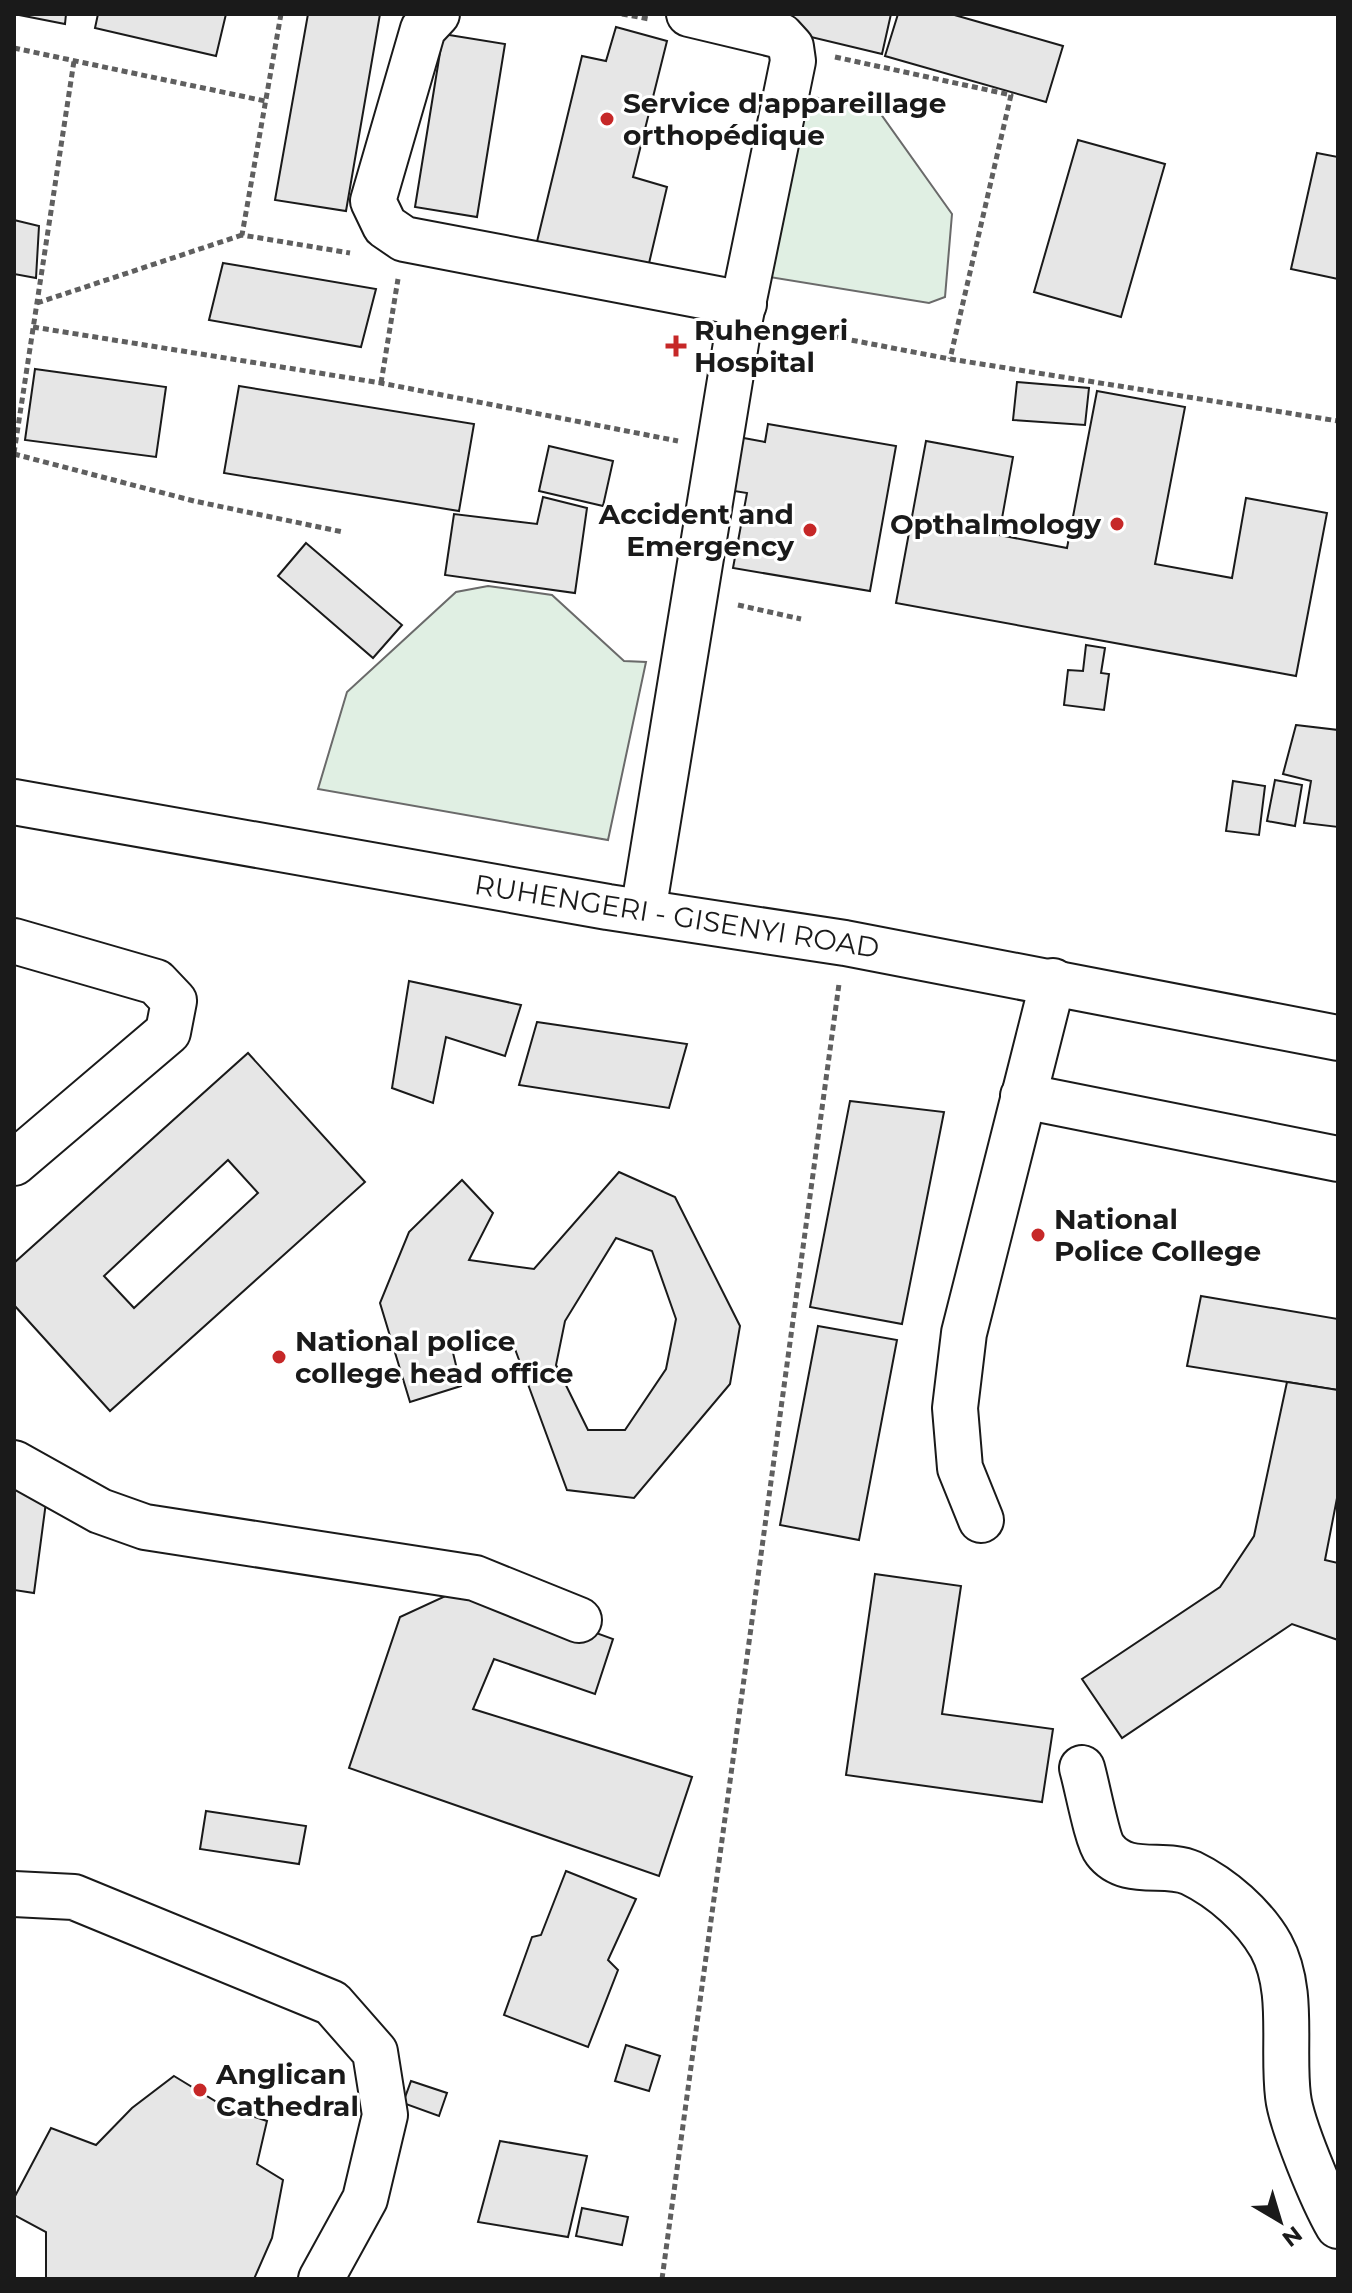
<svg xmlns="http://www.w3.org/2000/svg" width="1352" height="2293" viewBox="0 0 1352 2293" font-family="Montserrat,sans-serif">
<rect width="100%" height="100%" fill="#fff"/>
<!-- green -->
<g fill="#e0efe3" stroke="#6a6a6a" stroke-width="2">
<path d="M793,92L880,113L952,214L945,297L929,303L752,274Z"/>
<path d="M488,586L552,595L624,661L646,662L608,840L318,789L347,692L456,592Z"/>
</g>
<!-- building -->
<g fill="#e6e6e6" stroke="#1a1a1a" stroke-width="2" fill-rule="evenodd">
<path d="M14,14H66L65,24Z"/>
<path d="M98,14H226L216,56L95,28Z"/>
<path d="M308,14H380L346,211L275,200Z"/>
<path d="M715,14H891L882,54Z"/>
<path d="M898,14H951L1063,46L1046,102L885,56Z"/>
<path d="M616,27L667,41L633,177L667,187L646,276L534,254L582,56L606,61Z"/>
<path d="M443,34L505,44L477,217L415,207Z"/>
<path d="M1078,140L1165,164L1121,317L1034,292Z"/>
<path d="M1317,153L1338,157V279L1291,269Z"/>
<path d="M14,220L39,226L36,278L14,274Z"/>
<path d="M223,263L376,289L361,347L209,320Z"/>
<path d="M35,369L166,387L156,457L25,440Z"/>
<path d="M1017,382L1089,388L1085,425L1013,420Z"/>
<path d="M239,386L474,424L459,511L224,473Z"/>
<path d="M1097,391L1185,407L1155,564L1232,578L1246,498L1327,513L1296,676L896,603L926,441L1013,457L999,535L1067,548Z"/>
<path d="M768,424L896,446L870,591L733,568L747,493L728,490L738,437L765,442Z"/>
<path d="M549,446L613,461L603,506L539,491Z"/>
<path d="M543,497L587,508L575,593L445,575L454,514L537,524Z"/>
<path d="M306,543L402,625L373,658L278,576Z"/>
<path d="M1086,645L1105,648L1101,673L1109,674L1104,710L1064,705L1068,670L1083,671Z"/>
<path d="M1296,725L1338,730V827L1304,823L1311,781L1283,774Z"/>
<path d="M1275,780L1302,785L1295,826L1267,821Z"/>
<path d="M1233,781L1265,786L1259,835L1226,831Z"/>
<path d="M409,981L521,1005L505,1056L446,1037L433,1103L392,1088Z"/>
<path d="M537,1022L687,1044L669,1108L519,1085Z"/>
<path d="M248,1053L365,1182L110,1411L14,1305V1263ZM228,1160L258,1193L134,1308L104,1276Z"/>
<path d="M850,1101L944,1112L902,1324L810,1307Z"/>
<path d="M619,1172L675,1197L740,1326L730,1384L634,1498L567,1490L515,1349L449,1336L461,1386L410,1402L380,1303L409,1232L462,1180L493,1213L469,1260L534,1269ZM616,1238L652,1251L676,1319L666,1369L625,1430H588L556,1365L565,1321Z"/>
<path d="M1201,1296L1338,1319V1390L1187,1366Z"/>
<path d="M818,1326L897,1340L859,1540L780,1525Z"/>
<path d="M1287,1382L1338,1390V1493L1325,1560L1338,1563V1640L1292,1624L1122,1738L1082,1679L1220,1587L1254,1536Z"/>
<path d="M14,1482L48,1487L34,1593L14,1590Z"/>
<path d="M875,1574L961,1586L942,1714L1053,1729L1042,1802L846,1775Z"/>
<path d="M467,1586L613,1639L595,1694L494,1659L473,1709L692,1777L659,1876L349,1768L400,1617Z"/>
<path d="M206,1811L306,1826L299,1864L200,1849Z"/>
<path d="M566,1871L636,1899L608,1960L618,1970L588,2047L504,2015L532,1937L541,1935Z"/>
<path d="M626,2045L660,2056L649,2091L615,2081Z"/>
<path d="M174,2076L225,2107L267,2121L257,2164L283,2180L272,2238L254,2279H46V2232L14,2215V2198L51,2128L96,2145L132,2108Z"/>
<path d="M411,2081L447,2093L439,2116L403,2103Z"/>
<path d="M500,2141L587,2156L568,2237L478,2222Z"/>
<path d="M582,2208L628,2217L622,2245L576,2236Z"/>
</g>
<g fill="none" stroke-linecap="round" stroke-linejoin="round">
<!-- minor casing -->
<g stroke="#1a1a1a" stroke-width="48">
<g id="minor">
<path d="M437,14L423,29L373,201L385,226L404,239L744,304"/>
<path d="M643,912L740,319L793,61L791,47L781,36L689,14"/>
<path d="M14,941L156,982L174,1001L168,1032L14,1163"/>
<path d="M1023,1096L1338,1159"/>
<path d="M14,1463L100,1511L145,1527L475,1578L579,1620"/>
<path d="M981,1520L960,1468L955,1408L964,1333L1053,981"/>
<path d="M1082,1768C1087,1785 1097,1840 1105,1850C1126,1878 1165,1861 1191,1873C1222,1888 1254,1916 1271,1946C1295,1990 1282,2047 1288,2096C1291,2124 1323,2200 1338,2226"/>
<path d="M14,1894L74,1897L332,2003L375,2052L385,2115L365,2199L321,2279"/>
</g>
</g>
<!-- highway casing -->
<g stroke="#1a1a1a" stroke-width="48">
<path id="highway" d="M14,802L608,907L845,943L1338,1038"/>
</g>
<!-- path -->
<g stroke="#5f5f5f" stroke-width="5" stroke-dasharray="6 4" stroke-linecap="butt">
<path d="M281,14L242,235L350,253"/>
<path d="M622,14L649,19"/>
<path d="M14,48L265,101"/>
<path d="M835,57L1011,95L950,359"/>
<path d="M37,303L242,235"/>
<path d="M33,327L381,383L678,441"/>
<path d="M783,327L950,359L1338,421"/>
<path d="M381,383L398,279"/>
<path d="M14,453L74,61"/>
<path d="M14,454L194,501L343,532"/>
<path d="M738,605L801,619"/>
<path d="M662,2279L839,984"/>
</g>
<!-- minor -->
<use href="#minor" stroke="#fff" stroke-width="44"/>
<!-- highway -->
<use href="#highway" stroke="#fff" stroke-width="44"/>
</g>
<!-- markers -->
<g fill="#c62828" stroke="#fff" stroke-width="3">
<circle cx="607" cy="119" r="8"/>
<path d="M672 334h8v8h8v8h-8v8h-8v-8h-8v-8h8z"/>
<circle cx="1117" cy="524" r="8"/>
<circle cx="810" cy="530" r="8"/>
<circle cx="1038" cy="1235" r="8"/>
<circle cx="279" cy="1357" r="8"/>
<circle cx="200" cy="2090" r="8"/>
</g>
<g text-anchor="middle" stroke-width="6" stroke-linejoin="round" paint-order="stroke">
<!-- poi labels -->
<g font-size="28" font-weight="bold" fill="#1a1a1a" stroke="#fff" text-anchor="start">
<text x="623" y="113">Service d'appareillage<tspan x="623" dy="32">orthopédique</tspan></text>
<text x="694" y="340">Ruhengeri<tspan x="694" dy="32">Hospital</tspan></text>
<text x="794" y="524" text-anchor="end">Accident and<tspan x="794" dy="32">Emergency</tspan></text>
<text x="1101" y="534" text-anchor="end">Opthalmology</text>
<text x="1054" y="1229">National<tspan x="1054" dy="32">Police College</tspan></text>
<text x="295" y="1351">National police<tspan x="295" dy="32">college head office</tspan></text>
<text x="216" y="2084">Anglican<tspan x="216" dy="32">Cathedral</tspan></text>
</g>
<!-- street labels -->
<g font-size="28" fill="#1a1a1a" stroke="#fff">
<text transform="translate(677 916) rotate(9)" y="10">RUHENGERI - GISENYI ROAD</text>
</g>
</g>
<!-- border -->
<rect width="1352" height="2293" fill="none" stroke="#1a1a1a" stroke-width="32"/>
<!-- north arrow -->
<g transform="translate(1280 2221) rotate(142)" stroke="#ffffff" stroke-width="6" paint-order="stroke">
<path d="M0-6L14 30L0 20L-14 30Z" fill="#1a1a1a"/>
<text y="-12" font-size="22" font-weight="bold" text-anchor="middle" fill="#1a1a1a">N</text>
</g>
</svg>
